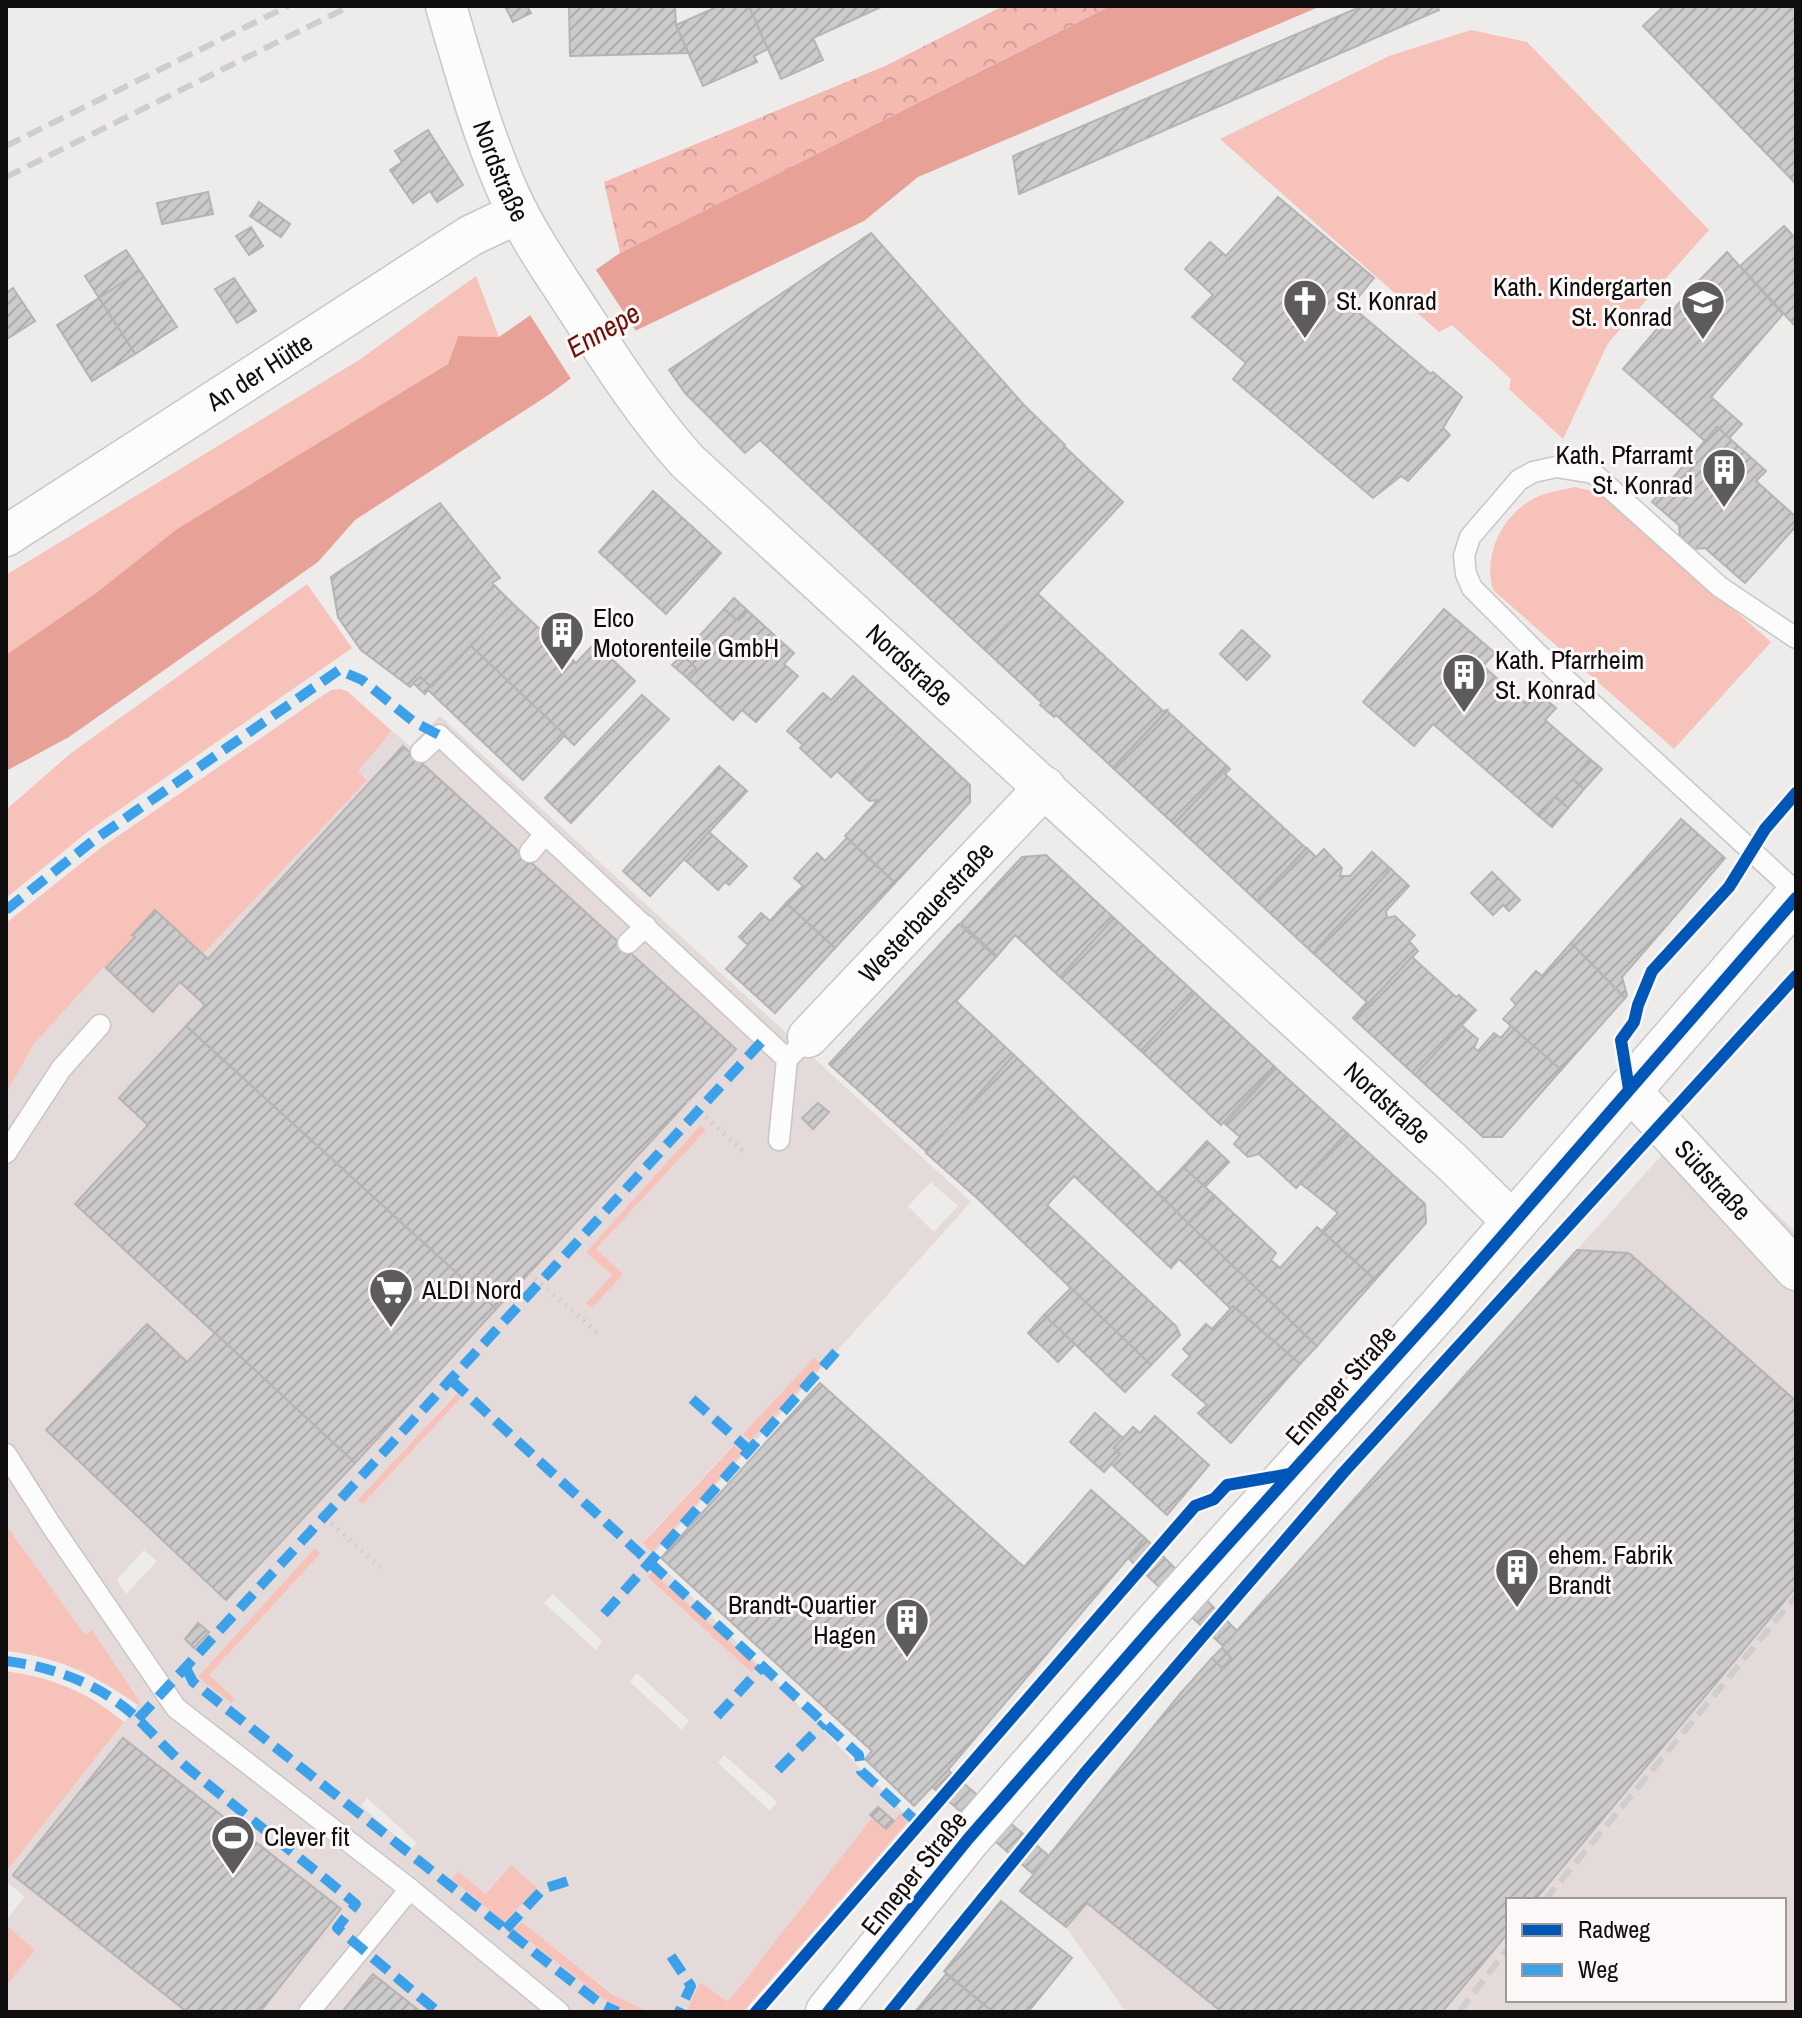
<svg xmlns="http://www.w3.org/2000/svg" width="1802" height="2018" viewBox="0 0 1802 2018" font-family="'Archivo Narrow',sans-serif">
<defs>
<pattern id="forest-crowns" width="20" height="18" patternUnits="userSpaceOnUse" patternTransform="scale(2)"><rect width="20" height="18" fill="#f4bab1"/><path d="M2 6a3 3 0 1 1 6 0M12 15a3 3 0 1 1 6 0" fill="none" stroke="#d09f97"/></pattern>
<pattern id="building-hatch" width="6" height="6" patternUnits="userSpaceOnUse" patternTransform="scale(2)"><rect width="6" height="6" fill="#cccaca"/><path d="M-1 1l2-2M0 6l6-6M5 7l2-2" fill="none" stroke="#aeacac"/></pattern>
</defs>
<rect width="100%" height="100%" fill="#eeebeb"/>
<!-- built -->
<g fill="#e3dad9" fill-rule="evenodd">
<path d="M440,716L971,1202L652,1556L912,1821L743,2012L907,1821L900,1814L886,1830L872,1819L728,2003L700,1982L686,2012H649L613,1994L522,1922L514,1929L605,2000L628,2012H6V1986L35,1950L6,1925V1920L25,1897L6,1881V1872L140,1702L91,1631L85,1636L6,1525V1093L34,1044L102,969L107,968L155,910L203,954L367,779L358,771L392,731L410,746ZM702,1125L706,1130L596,1249L622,1274L586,1303L612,1275L586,1252ZM931,1182L958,1206L934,1232L908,1206ZM456,1393L461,1398L395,1470L363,1504L359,1500ZM733,1445L742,1452L643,1542L694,1487ZM144,1550L157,1561L126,1594L117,1580ZM320,1554L209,1675L230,1703L199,1676ZM652,1572L756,1666L751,1672L647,1578ZM553,1594L602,1641L596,1650L544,1603ZM637,1673L689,1721L682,1730L630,1682ZM724,1755L777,1802L770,1811L718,1763ZM367,1798L417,1843L411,1849L361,1806ZM507,1869L504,1922L458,1871L484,1894Z"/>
<path d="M1685,1129L1796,1232V2012H1126L1066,1927L1020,1891L1180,1694ZM1508,1900H1784V2000H1508Z"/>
</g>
<!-- green -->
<g fill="#f7c2ba">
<path d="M1471,30L1527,42L1709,230L1608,343L1563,439L1509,389L1511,379L1452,325L1439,332L1220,139L1389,56Z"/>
<path d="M476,276L499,337L458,336L448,364L177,529L96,593L6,655V575L359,360Z"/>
<path d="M1575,487L1600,493L1771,642L1674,749L1493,590C1483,557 1501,516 1533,499C1546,492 1561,490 1575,487Z"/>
<path d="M307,584L352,648L90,830L6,898V810L71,753Z"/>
<path d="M340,689L347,691L392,731L358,771L367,780L203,954L154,911L133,934L135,937L106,968L102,969L34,1044L6,1093V923L99,849L322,696L331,690Z"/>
<path d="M701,1125L706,1130L596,1249L623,1274L592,1308L586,1303L612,1275L586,1252Z"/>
<path d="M814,1358L822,1365L750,1441L743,1434Z"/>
<path d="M457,1393L461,1398L363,1504L358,1500Z"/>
<path d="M734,1445L743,1453L652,1552L643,1543Z"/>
<path d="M6,1525L85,1635L92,1630L140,1702L138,1705C95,1675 59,1657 6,1651Z"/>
<path d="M315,1548L320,1554L209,1675L235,1699L231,1703L198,1677Z"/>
<path d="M652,1572L757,1666L751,1672L647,1577Z"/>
<path d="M6,1671C53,1678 86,1691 124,1722L6,1872Z"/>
<path d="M900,1813L908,1821L743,2012H686L700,1982L728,2002L872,1818L886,1830Z"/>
<path d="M511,1865L537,1888L504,1922L452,1879L458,1871L485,1894Z"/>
<path d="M522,1922L612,1994L649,2012H628L605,2000L514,1929Z"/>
<path d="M6,1925L35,1950L6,1986Z"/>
</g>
<!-- forest -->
<path fill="url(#forest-crowns)" d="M1003,6H1110L620,253L604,182L885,66Z"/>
<!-- water -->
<path fill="#e8a197" d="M1110,6H1321L918,177L864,221L633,332L550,394L355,520L318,562L69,737L6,771V655L96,593L177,529L448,364L458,336L499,337L620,253Z"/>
<!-- pier -->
<path fill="#eeebeb" d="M594,267L638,334L573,382L528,312Z"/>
<!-- building -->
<g fill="url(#building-hatch)" stroke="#b5b3b3" stroke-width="2">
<path d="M505,6H527L531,13L513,22Z"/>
<path d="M569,6H675L676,25L688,53L570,56Z"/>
<path d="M719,6H749L768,49L754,56L757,62L703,86L676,25Z"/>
<path d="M749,6H883L813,38L823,60L781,79Z"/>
<path d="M1362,6H1437L1439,10L1019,194L1013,156Z"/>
<path d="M1664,6H1796V184L1643,26Z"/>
<path d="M428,130L463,185L437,202L430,191L413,203L390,170L402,162L395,151Z"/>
<path d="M208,192L213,214L162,224L157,203Z"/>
<path d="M1278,197L1374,278L1351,306L1431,374L1433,372L1462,397L1443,428L1450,435L1408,481L1401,476L1373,498L1233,379L1246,363L1192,317L1213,295L1185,269L1210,242L1226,256Z"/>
<path d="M259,202L290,224L281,237L250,216Z"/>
<path d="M1784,226L1796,239V327L1740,266Z"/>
<path d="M251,227L263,246L249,255L236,236Z"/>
<path d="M871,233L1024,405L1065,445L1064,446L1123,502L985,650L760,440L745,453L685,393L669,370Z"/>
<path d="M126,250L140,271L99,298L85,276Z"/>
<path d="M1727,252L1783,314L1711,397L1742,424L1729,438L1717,427L1705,441L1623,369L1690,290Z"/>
<path d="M140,271L177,327L135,354L99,298Z"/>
<path d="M234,278L256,311L237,323L215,289Z"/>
<path d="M13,288L35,321L7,339L6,293Z"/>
<path d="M99,298L135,354L92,381L57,325Z"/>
<path d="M1717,427L1766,471L1756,481L1796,517V526L1745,583L1705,548L1694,549L1680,537L1679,525L1652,502Z"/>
<path d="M653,491L721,553L666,614L599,552Z"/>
<path d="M440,503L500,578L492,583L512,603L431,687L420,677L410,687L361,650L338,617L331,577Z"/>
<path d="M1038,594L1163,711L1167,710L1113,768L1056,715L1054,717L1040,705L1042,703L985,650Z"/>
<path d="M734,598L748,611L738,621L724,609Z"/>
<path d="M512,603L576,663L595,643L635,681L574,745L471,646Z"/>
<path d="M724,609L738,621L748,611L794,653L784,664L798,676L756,722L742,710L733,720L686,677L696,668L682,655Z"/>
<path d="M1444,609L1495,653L1483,666L1525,703L1536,691L1556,708L1545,720L1590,759L1573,779L1584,789L1568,808L1556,797L1539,816L1433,724L1414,746L1363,702Z"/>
<path d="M1242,630L1270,656L1247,680L1220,654Z"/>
<path d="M471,646L565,735L523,780L428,690L425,694L413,683L420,677L431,687Z"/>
<path d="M682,655L696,668L686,677L672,665Z"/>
<path d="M853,676L906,725L851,784L837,771L831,777L800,748L803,745L787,731L823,693L831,700Z"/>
<path d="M642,695L669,719L571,823L545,798Z"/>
<path d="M1167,711L1228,767L1174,824L1113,768Z"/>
<path d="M906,725L970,785V802L895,883L845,836L878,800L869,801L851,784Z"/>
<path d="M403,746L736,1049L496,1309L186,1026L205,1005L180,982L153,1012L106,968L135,937L132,935L155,910L208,959Z"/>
<path d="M1590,759L1602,769L1584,789L1573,779Z"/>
<path d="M719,766L747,791L650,896L623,871Z"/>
<path d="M1228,767L1230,769L1225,774L1306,848L1257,901L1174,824Z"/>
<path d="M1556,797L1568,808L1552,827L1539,816Z"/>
<path d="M1681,819L1725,858L1622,977L1627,995L1625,998L1571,943Z"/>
<path d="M709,832L747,866L729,885L725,882L718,890L684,859Z"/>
<path d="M847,838L895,883L835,948L786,903L803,886L794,878L817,853L825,861Z"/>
<path d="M1307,848L1316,857L1324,849L1342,868L1340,876H1350L1372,852L1391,869L1313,953L1257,901Z"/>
<path d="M1046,855L1114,918L1060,977L1015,935L997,956L961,923L1022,857Z"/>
<path d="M1391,869L1409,886L1386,911L1387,918L1395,916L1415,935L1409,941L1418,951L1354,1019L1353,1018L1367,1002L1313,953Z"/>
<path d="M1492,872L1520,900L1509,911L1503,905L1493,915L1471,893Z"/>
<path d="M786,903L835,948L775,1013L726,969L748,945L739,937L761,913L770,921Z"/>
<path d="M1114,918L1195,993L1141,1051L1060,977Z"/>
<path d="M959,924L996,957L956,1001L1014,1055L927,1152L829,1064Z"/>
<path d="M1571,943L1625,998L1561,1070L1503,1019L1516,1005L1511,999L1536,971L1542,976Z"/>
<path d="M1412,957L1456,997L1459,995L1476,1010L1415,1075L1354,1019Z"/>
<path d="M1195,993L1275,1067L1221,1125L1141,1051Z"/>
<path d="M1461,1025L1478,1039L1474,1048L1478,1051L1494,1033L1501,1038L1511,1026L1561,1070L1502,1137H1483L1415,1075Z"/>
<path d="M186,1026L496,1309L355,1463L75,1204L148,1125L119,1098Z"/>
<path d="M1014,1055L1317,1346L1300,1364L1233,1306L1230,1308L1179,1259L1171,1268L1074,1176L1047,1205L1176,1326L1180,1335L1151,1365L977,1198L926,1153Z"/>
<path d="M1276,1068L1347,1133L1296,1188L1259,1154L1248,1157L1234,1144L1240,1137L1225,1124Z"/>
<path d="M818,1103L829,1112L813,1129L802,1118Z"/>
<path d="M1347,1133L1425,1204L1426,1223L1375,1280L1322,1231L1338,1213L1300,1183Z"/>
<path d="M1207,1141L1229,1162L1205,1187L1183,1167Z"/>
<path d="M1183,1167L1214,1195L1188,1223L1158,1193Z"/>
<path d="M1214,1195L1276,1253L1271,1260L1280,1268L1317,1227L1375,1280L1317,1346L1188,1223Z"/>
<path d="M1577,1250L1629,1253L1796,1401V1587L1535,1900H1508V1933L1442,2012H1222L1087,1903L1066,1927L1020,1891L1180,1694L1212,1658L1222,1668L1231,1658L1222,1648L1223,1646Z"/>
<path d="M1071,1288L1151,1365L1125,1392L1044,1315Z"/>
<path d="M1233,1306L1300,1364L1231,1443L1198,1413L1207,1405L1172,1375L1190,1356L1183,1349L1206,1324L1212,1329Z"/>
<path d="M1044,1315L1075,1344L1058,1362L1028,1333Z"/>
<path d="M147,1324L187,1362L215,1333L355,1463L226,1600L46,1430Z"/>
<path d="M820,1383L1024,1567L1091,1490L1145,1538L948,1770L914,1806L865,1759L872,1751L661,1558Z"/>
<path d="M1095,1413L1123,1438L1114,1448L1120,1454L1104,1472L1070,1442Z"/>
<path d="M1155,1416L1209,1465L1167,1515L1111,1464L1120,1454L1114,1448L1133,1427L1140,1433Z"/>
<path d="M1145,1538L1237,1631L1223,1646L1129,1559Z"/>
<path d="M198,1623L209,1632L194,1648L185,1639Z"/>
<path d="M1222,1648L1231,1658L1222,1668L1212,1658Z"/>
<path d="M123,1738L341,1909L260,2012H187L13,1875Z"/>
<path d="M948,1770L1048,1855L1032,1873L932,1787Z"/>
<path d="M878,1807L894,1821L886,1829L870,1815Z"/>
<path d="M1001,1901L1072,1958L1028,2012H993L944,1971Z"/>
<path d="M373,1974L421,2012H342Z"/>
<path d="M946,1974L993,2012H915Z"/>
</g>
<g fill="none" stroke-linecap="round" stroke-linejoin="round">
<!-- lane casing -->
<g stroke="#c8c6c6" stroke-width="23">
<g id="lane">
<path d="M1796,638L1720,587L1593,473L1556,467L1533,472L1519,480L1470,537L1464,556L1466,574L1472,588L1536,652L1796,892"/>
<path d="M421,752L439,735L787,1059"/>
<path d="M530,852L545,834"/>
<path d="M628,943L646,926"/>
<path d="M779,1140L787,1059L797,1049"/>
<path d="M6,1153L61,1069L100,1025"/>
<path d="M6,1454L51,1525L176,1708L410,1889L559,2012"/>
<path d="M309,2012L410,1889"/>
</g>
</g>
<!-- street casing -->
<g stroke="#c8c6c6" stroke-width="43">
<g id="street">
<path id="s1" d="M446,6C464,68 482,133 508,192C527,235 554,273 580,313C613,364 646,415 687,461L1452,1162L1514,1223"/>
<path id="s2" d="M6,536L470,236L518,213"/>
<path id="s3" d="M808,1037L1045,787"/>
<path id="s4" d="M1629,1089L1796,1270"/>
</g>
</g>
<!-- primary casing -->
<g stroke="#c8c6c6" stroke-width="47">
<path id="primary" d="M828,2012L968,1839L1155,1625L1439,1309L1796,898"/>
</g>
<!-- path -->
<g stroke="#d0cfcf" stroke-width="5" stroke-dasharray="2 6" stroke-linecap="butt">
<path d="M688,1101L747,1155"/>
<path d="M529,1273L600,1335"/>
<path d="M380,1437L390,1446"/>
<path d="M314,1507L384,1571"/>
</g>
<!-- lane -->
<use href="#lane" stroke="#fcfcfc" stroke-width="20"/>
<!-- street -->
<use href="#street" stroke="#fcfcfc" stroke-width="40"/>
<!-- primary -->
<use href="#primary" stroke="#fcfcfc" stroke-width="44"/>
<!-- rail -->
<g stroke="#cfcece" stroke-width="6" stroke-dasharray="16 8" stroke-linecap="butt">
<path d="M6,146L288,6"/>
<path d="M6,177L350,6"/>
<path d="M1545,1900L1796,1596"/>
<path d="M1459,2012L1508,1948"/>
</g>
<!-- quiet -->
<g stroke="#3da1e9" stroke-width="10" stroke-dasharray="20 10" stroke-linecap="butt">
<path d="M6,910L94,840L339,670L362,680L414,722L439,735"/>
<path d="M451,1380L859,1755L861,1771L919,1824"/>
<path d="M692,1399L749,1450"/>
<path d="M604,1614L836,1352"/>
<path d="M6,1661C55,1667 102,1685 138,1719C155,1736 171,1754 190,1770C245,1814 301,1859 356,1904L337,1928L438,2012"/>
<path d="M186,1668L193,1682L548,1963L601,2004L618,2012"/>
<path d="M717,1716L762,1667"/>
<path d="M138,1719L765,1038"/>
<path d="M778,1770L824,1723"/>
<path d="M506,1929L543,1889L571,1880"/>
<path d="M671,1956L691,1986L679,2012"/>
</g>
<!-- cycleway casing -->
<g stroke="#fcf8f7" stroke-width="17">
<g id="cycleway">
<path d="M1629,1089L1621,1040L1634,1022L1638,1005L1652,971L1729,887L1765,829L1796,793"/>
<path d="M756,2012L1195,1506L1214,1499L1227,1485L1290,1474"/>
<path d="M828,2012L968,1839L1155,1625L1439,1309L1796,898"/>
<path d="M890,2012L1084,1774L1343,1473L1796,976"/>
</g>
</g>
<!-- cycleway -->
<use href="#cycleway" stroke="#0057b8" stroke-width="12"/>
</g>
<!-- icons -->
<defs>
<g id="church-pin" transform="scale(2.3)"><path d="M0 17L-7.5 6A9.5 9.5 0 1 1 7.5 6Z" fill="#5d5b5b" stroke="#fcf8f7"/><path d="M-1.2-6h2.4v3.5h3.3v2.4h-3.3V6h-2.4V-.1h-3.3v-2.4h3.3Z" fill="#fff"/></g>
<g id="school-pin" transform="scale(2.3)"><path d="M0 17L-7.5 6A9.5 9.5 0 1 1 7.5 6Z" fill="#5d5b5b" stroke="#fcf8f7"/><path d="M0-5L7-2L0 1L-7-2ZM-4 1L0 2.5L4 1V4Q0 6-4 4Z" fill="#fff"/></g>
<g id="building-pin" transform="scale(2.3)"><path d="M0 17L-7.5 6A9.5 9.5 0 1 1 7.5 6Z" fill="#5d5b5b" stroke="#fcf8f7"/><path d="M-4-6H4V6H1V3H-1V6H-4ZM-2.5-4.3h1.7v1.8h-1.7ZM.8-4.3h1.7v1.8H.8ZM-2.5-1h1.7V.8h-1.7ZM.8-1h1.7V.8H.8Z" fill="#fff"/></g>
<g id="supermarket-pin" transform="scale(2.3)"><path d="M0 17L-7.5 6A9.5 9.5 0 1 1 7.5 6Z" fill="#5d5b5b" stroke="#fcf8f7"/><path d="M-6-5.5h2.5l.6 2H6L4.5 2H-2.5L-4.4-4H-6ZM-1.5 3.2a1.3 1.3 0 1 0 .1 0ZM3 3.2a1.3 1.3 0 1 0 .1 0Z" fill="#fff"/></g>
<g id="stadium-pin" transform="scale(2.3)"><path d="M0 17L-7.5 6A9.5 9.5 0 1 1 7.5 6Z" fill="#5d5b5b" stroke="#fcf8f7"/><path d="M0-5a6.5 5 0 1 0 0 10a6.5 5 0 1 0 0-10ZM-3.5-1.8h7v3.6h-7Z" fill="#fff"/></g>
</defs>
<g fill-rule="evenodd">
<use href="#church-pin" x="1305" y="301"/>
<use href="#school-pin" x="1703" y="302"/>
<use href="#building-pin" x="1724" y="470"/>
<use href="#building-pin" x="562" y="633"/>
<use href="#building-pin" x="1464" y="675"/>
<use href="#supermarket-pin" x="391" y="1290"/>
<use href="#building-pin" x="1517" y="1570"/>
<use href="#building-pin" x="907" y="1620"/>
<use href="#stadium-pin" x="233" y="1837"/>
</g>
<g text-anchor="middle" stroke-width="6" stroke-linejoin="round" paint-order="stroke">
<!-- street labels -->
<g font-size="26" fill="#0f0d0d" stroke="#fcf8f7">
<text dy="9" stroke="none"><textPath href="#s1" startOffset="174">Nordstraße</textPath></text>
<text dy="9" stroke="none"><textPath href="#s2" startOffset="302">An der Hütte</textPath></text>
<text dy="9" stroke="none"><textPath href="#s1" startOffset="822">Nordstraße</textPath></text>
<text dy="9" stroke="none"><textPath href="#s3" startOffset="172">Westerbauerstraße</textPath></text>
<text dy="9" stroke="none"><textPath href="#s1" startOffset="1470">Nordstraße</textPath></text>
<text dy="9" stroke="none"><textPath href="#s4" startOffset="124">Südstraße</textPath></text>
<text transform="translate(1341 1385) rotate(-48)" y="9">Enneper Straße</text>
<text transform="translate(914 1873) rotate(-51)" y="9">Enneper Straße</text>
</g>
<!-- poi labels -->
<g font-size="26" fill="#0f0d0d" stroke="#fcf8f7" text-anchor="start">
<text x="1672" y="296" text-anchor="end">Kath. Kindergarten<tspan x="1672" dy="30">St. Konrad</tspan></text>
<text x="1336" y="310">St. Konrad</text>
<text x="1693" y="464" text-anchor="end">Kath. Pfarramt<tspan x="1693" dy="30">St. Konrad</tspan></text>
<text x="593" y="627">Elco<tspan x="593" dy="30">Motorenteile GmbH</tspan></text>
<text x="1495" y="669">Kath. Pfarrheim<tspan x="1495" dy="30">St. Konrad</tspan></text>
<text x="422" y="1299">ALDI Nord</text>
<text x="1548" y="1564">ehem. Fabrik<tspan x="1548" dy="30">Brandt</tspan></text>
<text x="876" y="1614" text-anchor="end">Brandt-Quartier<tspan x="876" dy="30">Hagen</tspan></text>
<text x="264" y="1846">Clever fit</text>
</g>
<!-- water labels -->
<g font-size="28" font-style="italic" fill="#6d120b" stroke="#fcf8f7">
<text transform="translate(603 330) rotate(-30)" y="10">Ennepe</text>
</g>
</g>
<!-- border -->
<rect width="1802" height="2018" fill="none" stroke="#0f0d0d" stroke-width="16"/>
<!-- legend -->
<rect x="1506" y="1898" width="280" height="104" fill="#fcf8f7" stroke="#9d9a99" stroke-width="2"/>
<rect x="1522" y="1924" width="40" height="12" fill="#0057b8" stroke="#9d9a99" stroke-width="2"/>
<text x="1578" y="1938" font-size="24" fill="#0f0d0d">Radweg</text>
<rect x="1522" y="1964" width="40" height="12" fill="#3da1e9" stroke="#9d9a99" stroke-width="2"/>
<text x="1578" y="1978" font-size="24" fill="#0f0d0d">Weg</text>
</svg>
